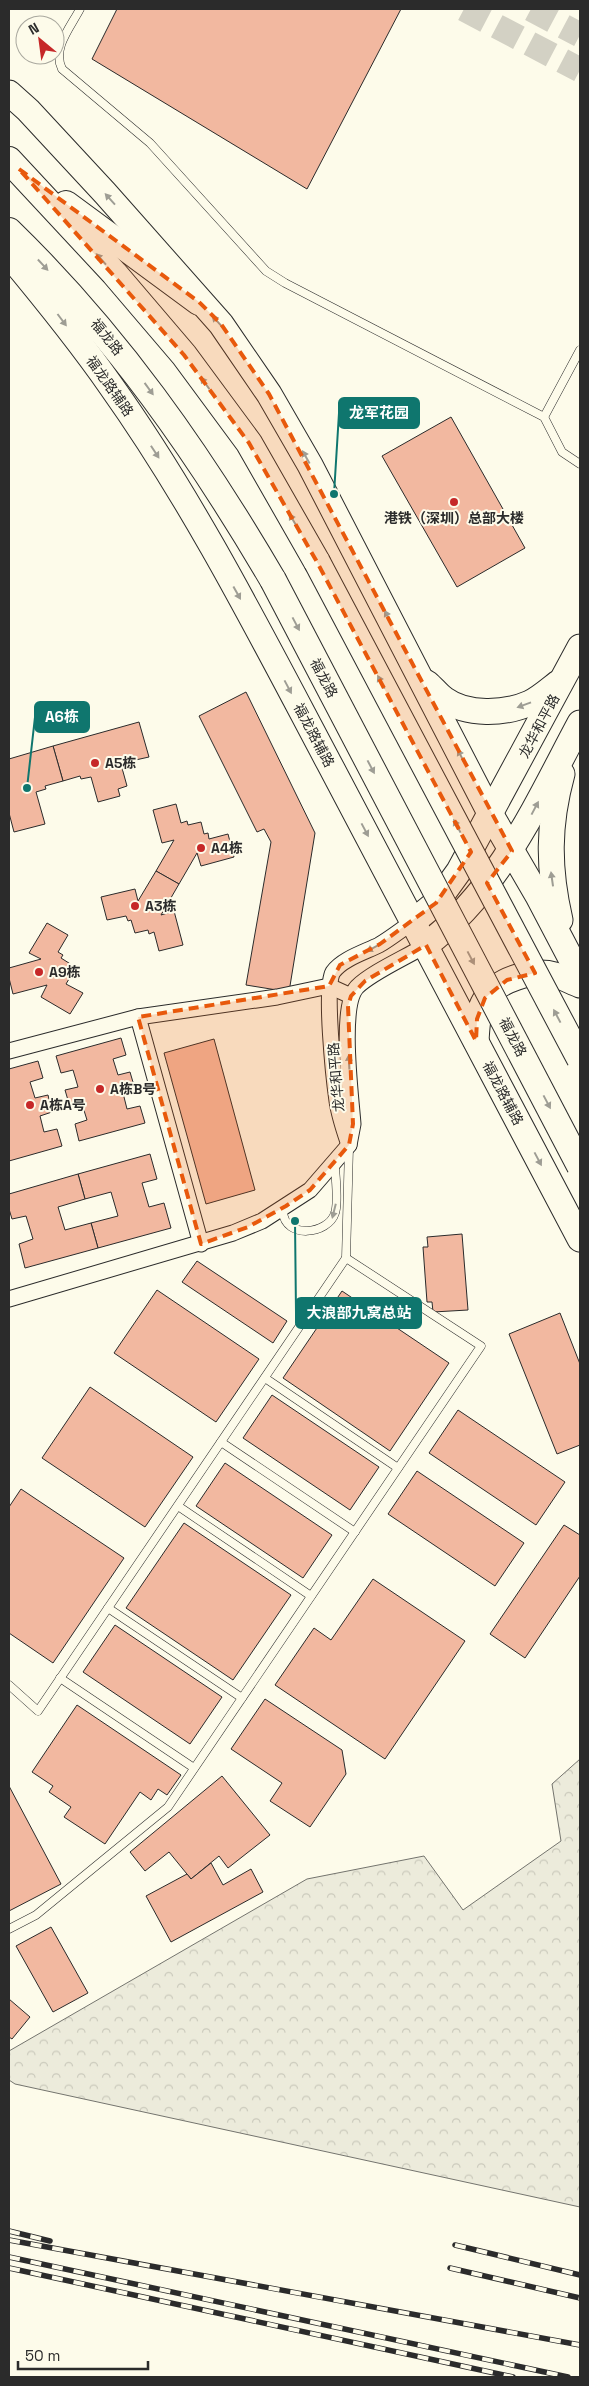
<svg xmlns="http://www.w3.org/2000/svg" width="589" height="2386" viewBox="0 0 589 2386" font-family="'Space Grotesk','Noto Sans SC',sans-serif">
<defs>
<pattern id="forest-crowns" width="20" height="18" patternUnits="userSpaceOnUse" patternTransform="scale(1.25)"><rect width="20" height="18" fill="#ecebdb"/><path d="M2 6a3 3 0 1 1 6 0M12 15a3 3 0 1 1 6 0" fill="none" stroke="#cbcabc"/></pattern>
</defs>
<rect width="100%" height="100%" fill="#fdfbea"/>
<!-- forest -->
<path fill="url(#forest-crowns)" stroke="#74746e" d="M580,1759V2207L15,2084L9,2080V2051L307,1879L424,1856L463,1910L561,1841L552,1784Z"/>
<!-- building -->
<g fill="#f2b8a0" stroke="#2b2b2b">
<path d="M117,9H401L307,189L92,59Z"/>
<path d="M451,417L525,548L457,587L382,456Z"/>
<path d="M246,692L315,833L289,992L246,985L271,842L264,829L257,832L199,716Z"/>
<path d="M139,722L149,757L131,761L132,765L122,768L127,786L118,789L120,796L98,802L91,777L81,779L80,776L63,781L53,746Z"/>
<path d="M53,746L63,781L45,786L46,789L36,792L45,824L14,832L9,813V759Z"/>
<path d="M176,804L181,823L187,821L188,825L201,822L204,834L208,833L209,839L228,834L234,857L201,866L197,853L179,884L156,871L174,840L162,843L153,810Z"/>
<path d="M156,871L179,884L161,915L174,911L183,945L159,951L154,932L149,934L148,930L135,933L131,920L128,921L126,916L107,920L101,897L135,889L138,901Z"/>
<path d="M47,923L68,935L58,952L63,955L61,958L72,965L66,976L69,979L66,984L83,993L70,1014L41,997L47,985L13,994L9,978V968L41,959L29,953Z"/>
<path d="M121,1038L126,1055L113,1059L118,1075L130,1072L135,1089L123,1093L127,1109L140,1106L145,1123L79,1141L75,1124L87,1120L82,1104L70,1107L65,1090L78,1087L73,1070L61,1073L56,1056Z"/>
<path d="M214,1039L255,1190L206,1204L164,1053Z"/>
<path d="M38,1061L43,1078L30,1082L35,1098L48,1095L52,1112L40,1116L44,1132L57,1129L62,1146L9,1161V1069Z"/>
<path d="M150,1154L157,1179L142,1183L149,1207L164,1203L171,1228L98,1248L91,1223L118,1216L111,1192L85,1199L78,1174Z"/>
<path d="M78,1174L85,1199L58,1207L65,1230L91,1223L98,1248L25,1268L19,1244L33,1239L26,1216L12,1219L9,1209V1194Z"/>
<path d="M462,1234L468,1310L433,1312L432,1302H427L423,1247H428L427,1237Z"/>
<path d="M197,1261L287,1321L273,1343L182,1282Z"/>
<path d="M157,1290L259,1359L216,1422L114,1353Z"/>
<path d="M342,1291L449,1363L390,1451L283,1378Z"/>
<path d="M560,1313L580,1364V1445L557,1454L509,1334Z"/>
<path d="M90,1387L193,1457L145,1527L42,1458Z"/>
<path d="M272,1395L379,1467L350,1510L243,1438Z"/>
<path d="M458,1410L565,1482L536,1525L429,1453Z"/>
<path d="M225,1463L332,1535L303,1578L196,1506Z"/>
<path d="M417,1471L524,1543L495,1586L388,1514Z"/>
<path d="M21,1489L124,1558L53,1663L9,1633V1507Z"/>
<path d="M184,1523L291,1595L233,1680L126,1608Z"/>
<path d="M564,1525L580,1535V1576L525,1658L490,1634Z"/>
<path d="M373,1579L465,1641L385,1759L275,1685L314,1628L331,1640Z"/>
<path d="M115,1625L222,1697L190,1744L83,1672Z"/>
<path d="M265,1699L342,1750L346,1774L310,1827L270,1801L282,1783L231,1749Z"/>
<path d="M77,1705L181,1775L167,1795L158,1789L151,1800L140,1792L105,1844L64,1817L71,1807L49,1792L53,1786L32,1772Z"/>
<path d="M222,1776L270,1835L228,1868L219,1856L191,1879L169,1852L145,1871L130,1852Z"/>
<path d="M9,1786L61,1884L9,1911Z"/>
<path d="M211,1863L223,1885L251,1869L263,1892L171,1942L146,1896L187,1874L191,1879Z"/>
<path d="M51,1927L88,1993L53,2012L16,1946Z"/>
<path d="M9,1999L30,2017L12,2039L9,2037Z"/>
</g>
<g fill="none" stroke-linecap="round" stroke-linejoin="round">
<!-- primary-tunnel -->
<g stroke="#d3d1c4" stroke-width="25" stroke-dasharray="25 12" stroke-linecap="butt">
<path d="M464,9L580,70"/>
<path d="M531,9L580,35"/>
</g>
<!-- service casing -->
<g stroke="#2b2b2b" stroke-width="9">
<g id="service">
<path d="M80,9C70,28 52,48 62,69L150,143L266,271L285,283L544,417L562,452L580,464"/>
<path d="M544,417L580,350"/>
<path d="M285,1208L283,1212C285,1239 328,1235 335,1213C339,1202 335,1176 335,1163"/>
<path d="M265,1378L398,1468"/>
<path d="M221,1442L355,1532"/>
<path d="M178,1506L311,1596"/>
<path d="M108,1608L242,1698"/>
<path d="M60,1678L194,1768"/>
<path d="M9,1685L38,1711L346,1258L349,1147"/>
<path d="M9,1929L36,1915L168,1807L481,1346L346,1258"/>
</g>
</g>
<!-- minor casing -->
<g stroke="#2b2b2b" stroke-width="17">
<g id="minor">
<path d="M138,1017L201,1244"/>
<path d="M9,1051L138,1017L277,997L329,986L351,996"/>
<path d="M349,1145C344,1130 339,1116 337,1101C334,1080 324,987 333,972C342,959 365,952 379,945C391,938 402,929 414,921"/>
<path d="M9,1299L233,1233L262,1221L310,1190L349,1145L353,1124C351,1096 339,1006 357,987C372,972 407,957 426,945"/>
</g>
</g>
<!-- primary casing -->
<g stroke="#2b2b2b" stroke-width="27">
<g id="primary">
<path d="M9,93L28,110L105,193L221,324L269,394L310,465L491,815L538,896L580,976"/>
<path d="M9,255C44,297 79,340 111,386C195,504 261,635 329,763C413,921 496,1080 580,1239"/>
<path d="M427,683C433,688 438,695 444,699C467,716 505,714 530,703C540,698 549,690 558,683"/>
<path d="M560,920C548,868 548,825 562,774"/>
<path d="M414,921L436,903L459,871L580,647"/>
<path d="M426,945C500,889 537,803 580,723"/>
<path d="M476,1041C477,1027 477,1013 485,1000C497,979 533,969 555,975C563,977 572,982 580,985"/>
</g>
</g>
<!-- trunk casing -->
<g stroke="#2b2b2b" stroke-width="28">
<g id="trunk">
<path d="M9,160L114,273L184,355L249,443L317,562"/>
<path d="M66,204L199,302"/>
<path d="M9,231C116,335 198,452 273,580"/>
</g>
</g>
<!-- service -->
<use href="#service" stroke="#fdfbea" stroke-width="8"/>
<!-- minor -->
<use href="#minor" stroke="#fdfbea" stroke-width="15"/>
<!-- primary -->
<use href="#primary" stroke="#fdfbea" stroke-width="25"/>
<!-- trunk -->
<use href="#trunk" stroke="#fdfbea" stroke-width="26"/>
<!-- rail casing -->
<g stroke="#2b2b2b" stroke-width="5.5">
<g id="rail">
<path d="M9,2231L50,2241"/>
<path d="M9,2240L580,2345"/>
<path d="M455,2245L580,2275"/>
<path d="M9,2257L568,2377"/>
<path d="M9,2268L513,2377"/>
<path d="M450,2268L580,2298"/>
</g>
</g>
<!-- rail -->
<use href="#rail" stroke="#fdfbea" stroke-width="4" stroke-dasharray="11" stroke-linecap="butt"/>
<!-- trunk-bridge casing -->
<g stroke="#2b2b2b" stroke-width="28" stroke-linecap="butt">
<g id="trunk-bridge">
<path d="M317,562L580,1059"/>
<path d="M273,580L580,1166"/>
</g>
</g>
<!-- trunk-bridge -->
<use href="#trunk-bridge" stroke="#fdfbea" stroke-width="26"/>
</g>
<!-- one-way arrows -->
<defs><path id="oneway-solid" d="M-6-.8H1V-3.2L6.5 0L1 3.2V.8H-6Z" transform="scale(1.25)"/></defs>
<g fill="#9e9d94">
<use href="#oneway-solid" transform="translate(110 199) rotate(-132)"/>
<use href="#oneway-solid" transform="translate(101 259) rotate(-132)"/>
<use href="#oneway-solid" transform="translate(43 265) rotate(47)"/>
<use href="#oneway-solid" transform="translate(62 320) rotate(53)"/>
<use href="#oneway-solid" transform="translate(217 321) rotate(-132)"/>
<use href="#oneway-solid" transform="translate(205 383) rotate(-126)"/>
<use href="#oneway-solid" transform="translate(149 389) rotate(54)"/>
<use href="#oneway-solid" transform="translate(155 452) rotate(57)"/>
<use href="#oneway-solid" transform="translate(306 457) rotate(-119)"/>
<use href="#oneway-solid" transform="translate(293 520) rotate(-120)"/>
<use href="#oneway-solid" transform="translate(237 593) rotate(61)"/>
<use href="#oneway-solid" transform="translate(388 617) rotate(-118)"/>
<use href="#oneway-solid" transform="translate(296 624) rotate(62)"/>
<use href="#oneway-solid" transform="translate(381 682) rotate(-118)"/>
<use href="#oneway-solid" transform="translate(288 687) rotate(62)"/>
<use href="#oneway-solid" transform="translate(524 705) rotate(160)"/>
<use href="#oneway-solid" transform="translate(461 756) rotate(-117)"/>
<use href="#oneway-solid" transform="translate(371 767) rotate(62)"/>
<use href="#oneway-solid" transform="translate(535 808) rotate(-62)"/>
<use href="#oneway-solid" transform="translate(457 826) rotate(-118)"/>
<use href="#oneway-solid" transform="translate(365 830) rotate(62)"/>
<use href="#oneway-solid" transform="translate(552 879) rotate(-98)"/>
<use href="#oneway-solid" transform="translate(373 948) rotate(152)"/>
<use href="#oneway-solid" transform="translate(471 958) rotate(62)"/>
<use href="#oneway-solid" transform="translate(557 1016) rotate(-118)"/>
<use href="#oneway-solid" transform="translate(349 1062) rotate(-93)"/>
<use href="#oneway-solid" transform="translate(547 1102) rotate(62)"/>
<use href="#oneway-solid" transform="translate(538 1159) rotate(62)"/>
<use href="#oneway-solid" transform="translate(334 1211) rotate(104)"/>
</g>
<!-- marked area -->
<path fill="#e8590c" fill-opacity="0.2" stroke="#e8590c" stroke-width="4" stroke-dasharray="10 6" stroke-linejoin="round" d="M19,169L199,302L221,324L269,394L512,851L487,883L535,973L507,980L485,998L477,1019L476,1041L426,945L365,981L351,996L348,1006L353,1124L349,1145L310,1190L286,1206L248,1227L201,1244L138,1017L329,986L340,965L380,944L436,903L471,852L317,562L249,443L184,355Z"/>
<!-- markers -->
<g fill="#c62828" stroke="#fdfbea" stroke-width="2">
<circle cx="454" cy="502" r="5"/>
<circle cx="95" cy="763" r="5"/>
<circle cx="201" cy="848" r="5"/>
<circle cx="135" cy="906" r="5"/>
<circle cx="39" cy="972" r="5"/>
<circle cx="100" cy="1089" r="5"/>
<circle cx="30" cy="1105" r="5"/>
</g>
<g text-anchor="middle" stroke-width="4" stroke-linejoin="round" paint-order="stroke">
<!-- street labels -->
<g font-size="14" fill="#2b2b2b" stroke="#fdfbea">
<text transform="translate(107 337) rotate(51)" y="5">福龙路</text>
<text transform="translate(110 386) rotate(55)" y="5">福龙路辅路</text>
<text transform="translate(324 678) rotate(62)" y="5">福龙路</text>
<text transform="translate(539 726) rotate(-62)" y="5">龙华和平路</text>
<text transform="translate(314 735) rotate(62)" y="5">福龙路辅路</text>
<text transform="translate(513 1037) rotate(62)" y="5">福龙路</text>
<text transform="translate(336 1077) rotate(-95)" y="5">龙华和平路</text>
<text transform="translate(503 1093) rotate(62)" y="5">福龙路辅路</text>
</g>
<!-- poi labels -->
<g font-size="14" font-weight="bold" fill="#2b2b2b" stroke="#fdfbea" text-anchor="start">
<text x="454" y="523" text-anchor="middle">港铁（深圳）总部大楼</text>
<text x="105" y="768">A5栋</text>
<text x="211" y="853">A4栋</text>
<text x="145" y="911">A3栋</text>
<text x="49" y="977">A9栋</text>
<text x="110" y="1094">A栋B号</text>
<text x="40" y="1110">A栋A号</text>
</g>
</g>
<!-- callouts -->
<path fill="none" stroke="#0f766e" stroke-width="2" d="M334 494L339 413M27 788L35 717M295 1221L296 1313"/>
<g fill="#0f766e" stroke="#fdfbea" stroke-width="2">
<circle cx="334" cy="494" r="5"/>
<circle cx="27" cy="788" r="5"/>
<circle cx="295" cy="1221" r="5"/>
</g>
<g fill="#0f766e" stroke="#0f766e" stroke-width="2">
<rect x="339" y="398" width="80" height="30" rx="5"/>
<rect x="35" y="702" width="54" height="30" rx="5"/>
<rect x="296" y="1298" width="125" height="30" rx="5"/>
</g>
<g font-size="15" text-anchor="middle" font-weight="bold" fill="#fff">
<text x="379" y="418">龙军花园</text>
<text x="62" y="722">A6栋</text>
<text x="359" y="1318">大浪部九窝总站</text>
</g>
<!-- border -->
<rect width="589" height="2386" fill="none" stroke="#2b2b2b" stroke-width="20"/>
<!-- north arrow -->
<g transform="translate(40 40) rotate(331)"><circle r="24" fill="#fdfbea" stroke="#a9a89e"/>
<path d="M0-4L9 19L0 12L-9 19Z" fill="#c62828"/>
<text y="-8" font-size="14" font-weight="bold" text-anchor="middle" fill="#2b2b2b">N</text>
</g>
<!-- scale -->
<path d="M18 2361v8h130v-8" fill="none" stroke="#2b2b2b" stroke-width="2.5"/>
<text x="25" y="2361" font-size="15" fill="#2b2b2b" stroke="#fdfbea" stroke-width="4" paint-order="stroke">50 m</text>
</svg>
